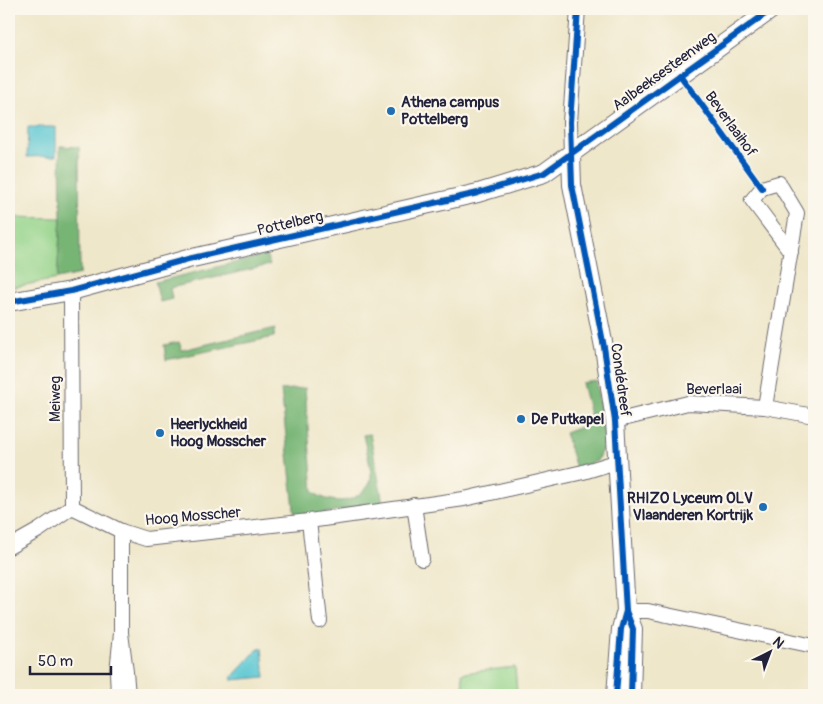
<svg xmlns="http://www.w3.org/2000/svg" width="823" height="704" viewBox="0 0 823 704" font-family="Pangolin,sans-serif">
<rect width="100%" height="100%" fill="#fbf7ec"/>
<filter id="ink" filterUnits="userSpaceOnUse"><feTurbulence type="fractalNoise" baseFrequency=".02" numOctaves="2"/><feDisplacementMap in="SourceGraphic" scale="10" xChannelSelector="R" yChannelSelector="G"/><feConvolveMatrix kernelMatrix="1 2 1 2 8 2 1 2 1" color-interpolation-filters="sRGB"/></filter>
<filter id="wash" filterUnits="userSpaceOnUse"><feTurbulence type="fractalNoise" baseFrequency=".0096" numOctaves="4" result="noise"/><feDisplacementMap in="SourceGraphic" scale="20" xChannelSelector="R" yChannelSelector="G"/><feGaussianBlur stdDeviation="1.12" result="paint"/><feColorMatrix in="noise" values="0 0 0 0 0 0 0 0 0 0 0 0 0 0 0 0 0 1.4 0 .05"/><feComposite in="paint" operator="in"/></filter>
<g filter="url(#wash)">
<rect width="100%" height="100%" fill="#efe7ca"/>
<!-- green -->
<g fill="#94d389" stroke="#5b7a62">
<path d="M9,217L61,218L57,279L9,288Z"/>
<path d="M515,667L517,692L495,695H464L462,673Z"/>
</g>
<!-- forest -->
<g fill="#77b575" stroke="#4c6c58">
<path d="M60,146L79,147L80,274L57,279L61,218Z"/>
<path d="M266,255L270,265L170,288L172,299L160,302L155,282Z"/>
<path d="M276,328L274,337L166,360L164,345L179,342L182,350Z"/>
<path d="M596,381L605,442L597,461L576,468L565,433L592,423L582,383Z"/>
<path d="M305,388L313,492C328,503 350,505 363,491C367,488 371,483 371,478C372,469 365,445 363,435L370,434L383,503L295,518L281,390Z"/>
</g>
<!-- water -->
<g fill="#5bc7d2" stroke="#3e7486">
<path d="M28,127H56V156L27,157Z"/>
<path d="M262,648L265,677L232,680V677L258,649Z"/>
</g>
</g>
<g filter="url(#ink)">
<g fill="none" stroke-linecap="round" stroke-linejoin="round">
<!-- minor casing -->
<g stroke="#6a676d" stroke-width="16">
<g id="minor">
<path d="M571,155L570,122L578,9"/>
<path d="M71,291L72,507"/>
<path d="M765,407L797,213L779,183L762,188L752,200L791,252"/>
<path d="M615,421L688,403L765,407L814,416"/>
<path d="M414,505L422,559"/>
<path d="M72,507L121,531L146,539L309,521L464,499L583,472L616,462"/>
<path d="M309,521L320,621"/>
<path d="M9,547L39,530L72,507"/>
<path d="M626,611H648L814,646"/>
<path d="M121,633V531"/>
<path d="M118,695L117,672L121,633L126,672L128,695"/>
</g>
</g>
<!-- major casing -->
<g stroke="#6a676d" stroke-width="20">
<g id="major">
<path d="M571,155L572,185L604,347L615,421L626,611L633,629L631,695"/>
<path d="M9,302L71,291L188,259L478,193L544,173L772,9"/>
<path d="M616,695L621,629L625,614"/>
</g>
</g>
<!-- minor -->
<use href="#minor" stroke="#fff" stroke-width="14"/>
<!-- major -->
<use href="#major" stroke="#fff" stroke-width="18"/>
<!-- cycleway casing -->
<g stroke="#fbf7ec" stroke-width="9">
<g id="cycleway">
<path d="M578,9L570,122L572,185L604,347L615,421L626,611L633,629L631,695"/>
<path d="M680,75L762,188"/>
<path d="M9,302L71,291L188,259L478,193L544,173L772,9"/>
<path d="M616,695L621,629L626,611"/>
</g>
</g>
<!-- cycleway -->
<use href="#cycleway" stroke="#0057b8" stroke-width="6"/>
</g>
</g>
<!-- markers -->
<g fill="#1f6fb2" stroke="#fbf7ec" stroke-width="2">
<circle cx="391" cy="111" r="5"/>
<circle cx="521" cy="419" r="5"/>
<circle cx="160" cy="433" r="5"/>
<circle cx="763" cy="507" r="5"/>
</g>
<g text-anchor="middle" stroke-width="4.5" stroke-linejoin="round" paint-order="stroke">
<!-- street labels -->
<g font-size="15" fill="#22223b" stroke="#fbf7ec">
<text transform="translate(664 71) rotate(-36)" y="5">Aalbeeksesteenweg</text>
<text transform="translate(731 124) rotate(54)" y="5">Beverlaaihof</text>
<text transform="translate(290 223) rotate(-13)" y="5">Pottelberg</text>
<text transform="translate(621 380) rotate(82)" y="5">Condédreef</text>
<text x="714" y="394">Beverlaai</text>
<text transform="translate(55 399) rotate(-90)" y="5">Meiweg</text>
<text transform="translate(193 516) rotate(-5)" y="5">Hoog Mosscher</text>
</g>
<!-- poi labels -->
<g font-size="15" font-weight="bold" fill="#22223b" stroke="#fbf7ec" text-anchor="start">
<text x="401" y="107">Athena campus<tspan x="401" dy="17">Pottelberg</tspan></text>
<text x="531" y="424">De Putkapel</text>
<text x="170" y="429">Heerlyckheid<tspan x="170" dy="17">Hoog Mosscher</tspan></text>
<text x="753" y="503" text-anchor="end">RHIZO Lyceum OLV<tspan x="753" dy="17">Vlaanderen Kortrijk</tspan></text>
</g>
</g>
<!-- margin -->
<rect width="823" height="704" fill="none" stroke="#fbf7ec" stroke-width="30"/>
<!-- north arrow -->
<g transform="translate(770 652) rotate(42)" stroke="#fbf7ec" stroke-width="4" paint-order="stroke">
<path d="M0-4L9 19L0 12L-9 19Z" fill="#22223b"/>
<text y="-8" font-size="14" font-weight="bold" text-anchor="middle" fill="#22223b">N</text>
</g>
<!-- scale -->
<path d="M30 666v8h81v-8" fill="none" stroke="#22223b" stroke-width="2.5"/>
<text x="38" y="666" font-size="15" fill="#22223b" stroke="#fbf7ec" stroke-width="4" paint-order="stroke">50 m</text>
</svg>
